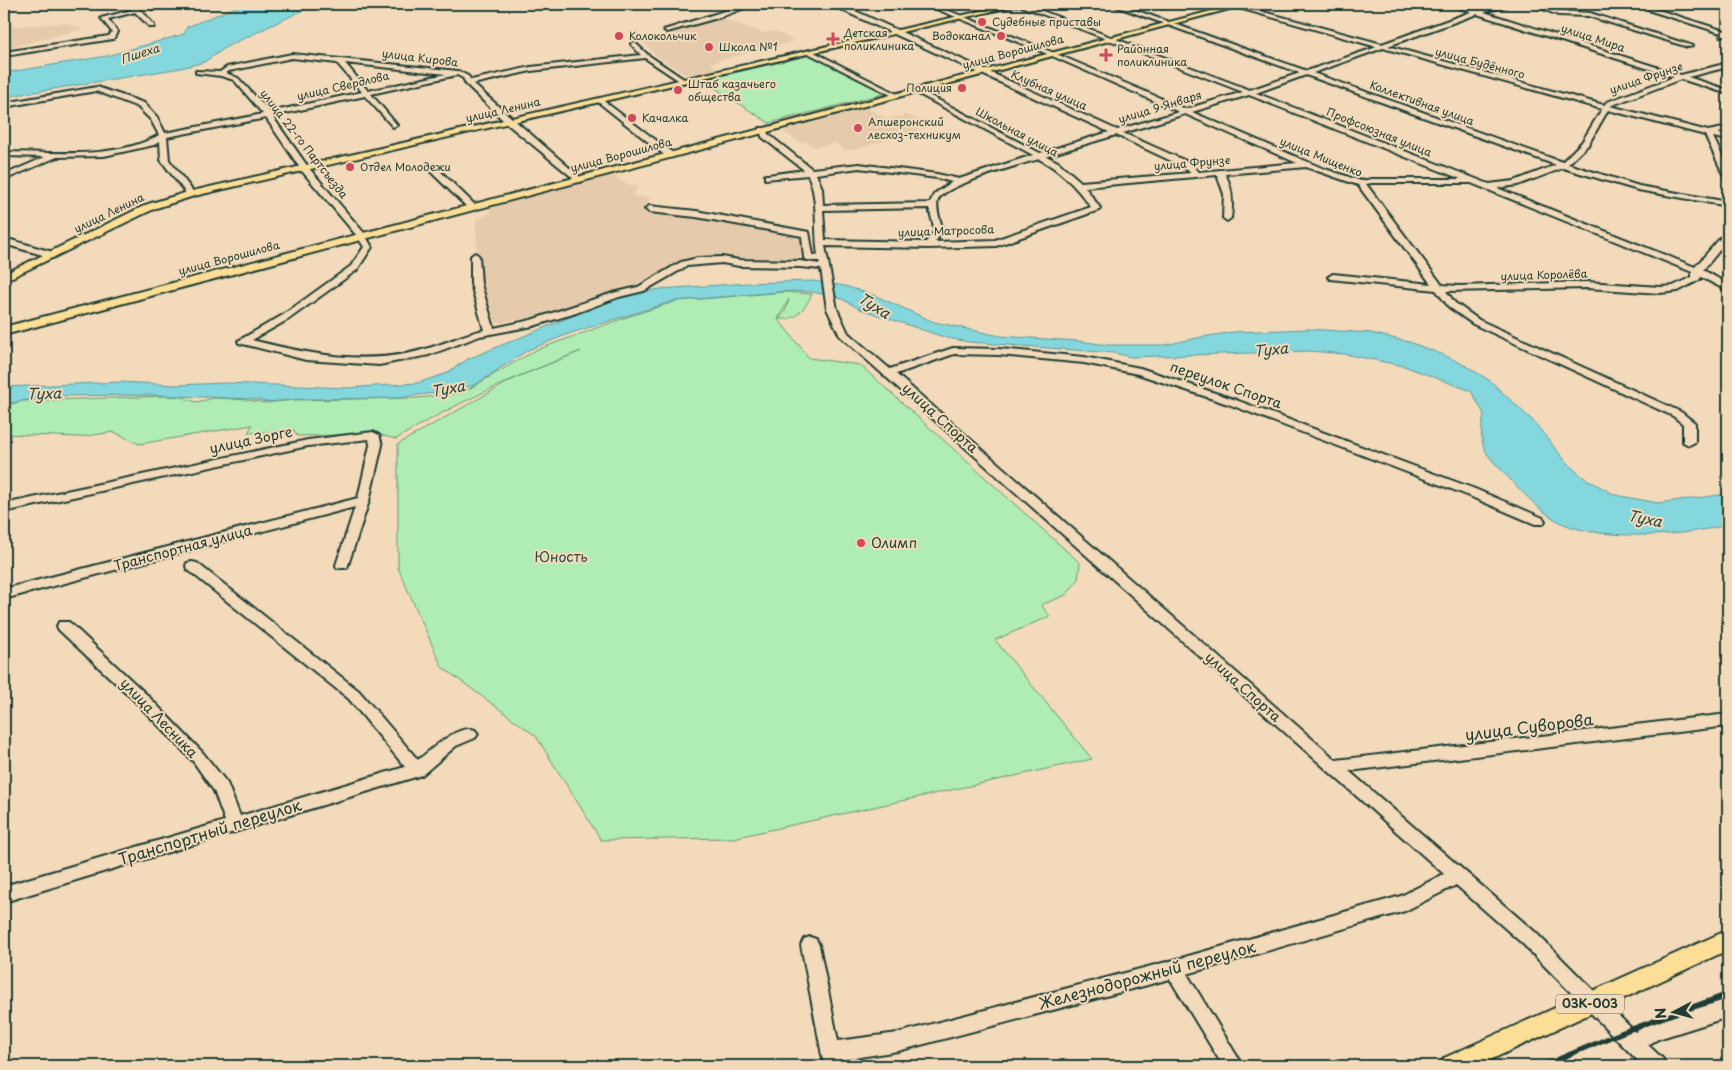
<svg xmlns="http://www.w3.org/2000/svg" width="1732" height="1070" viewBox="0 0 1732 1070" font-family="'Playpen Sans',sans-serif">
<rect width="100%" height="100%" fill="#f2daba"/>
<filter id="ink" filterUnits="userSpaceOnUse"><feTurbulence type="fractalNoise" baseFrequency=".02" numOctaves="2"/><feDisplacementMap in="SourceGraphic" scale="10" xChannelSelector="R" yChannelSelector="G"/><feConvolveMatrix kernelMatrix="1 2 1 2 8 2 1 2 1" color-interpolation-filters="sRGB"/></filter>
<g filter="url(#ink)">
<!-- built -->
<g fill="#e5cbab">
<path d="M721,18L763,33L775,31L794,41L710,63L719,70L689,77L656,56L642,40Z"/>
<path d="M65,23L83,29L4,49V27Z"/>
<path d="M867,108L887,119L907,115L919,120L923,119L933,125L855,150H845L835,143L814,147L806,142L801,143L782,131Z"/>
<path d="M614,174L622,182L638,187L632,196L651,198L643,209L693,215L798,235L801,237V255L798,260L702,258L681,260L641,282L570,311L492,324L483,302L477,259L476,219L486,216V214L491,213L488,208Z"/>
</g>
<!-- green -->
<g fill="#afedb5" stroke="#679574">
<path d="M814,54L887,93L769,123L703,80Z"/>
<path d="M785,292L812,294C805,308 797,321 779,319L785,311L789,299L778,319L809,358L860,365L1080,563L1078,580L1066,595L1041,605L1050,616L995,640L1092,759L733,838L601,840L536,736L442,667L398,568V444L517,377L581,351C517,376 455,403 396,439L377,434L297,436L294,430L248,433L252,425L139,444L114,432L79,437L4,434V406L23,401L167,396L182,397L196,402L215,398L248,400L264,403L295,400L418,398L462,393L536,350L627,317L677,301Z"/>
</g>
<!-- water -->
<g fill="#85d7de" stroke="#5c999a">
<path d="M244,4H316L228,46L204,62L181,68L4,97V73L107,56L184,34L187,27Z"/>
<path d="M813,281L845,286L876,296L934,322L1000,336L1078,341L1108,345H1165L1202,337L1234,332L1308,329L1371,333L1409,342L1444,355L1468,367L1490,381L1533,421L1568,464L1583,477L1615,495L1658,503L1728,494V524C1689,537 1591,542 1556,520C1538,509 1522,492 1508,477C1485,453 1477,448 1484,414L1471,391L1404,366L1345,354L1310,351L1131,357L1114,353L969,342L947,338L860,309L842,299L813,292L790,291L674,301L571,333L528,350L475,385L449,391L397,398L302,399L267,402L253,399L153,395L51,396L4,404V387L121,382L176,385L225,383L347,388L417,383L445,374L468,359L609,301L633,294L660,289L749,283Z"/>
</g>
<g fill="none" stroke-linecap="round" stroke-linejoin="round">
<!-- minor casing -->
<g stroke="#1f3d34" stroke-width="4">
<g id="minor">
<path d="M129,4C139,4 146,17 154,25V27H150L135,12L108,19L118,32L113,39L4,56V52L109,36L112,32L101,18L132,10Z"/>
<path d="M146,4H153L158,8L153,9Z"/>
<path d="M747,4H755L721,17L667,32L664,30Z"/>
<path d="M833,4H840L1117,130L1179,112L1050,55L924,4H932L1054,53L1186,109L1243,92L1016,4H1024L1250,90L1300,73L1110,4H1118L1307,71L1377,47L1225,4H1234L1382,44L1471,12L1449,4C1459,4 1467,9 1477,10C1488,11 1501,4 1513,4L1484,12L1681,75L1728,63V67L1688,77L1728,90V94L1681,79L1610,106L1708,131L1728,127V131L1718,133L1728,136V140L1713,137L1728,168V178L1724,176L1705,135L1608,110L1588,145L1568,164L1639,186L1728,202V206L1638,190L1563,168L1518,185L1497,188L1695,267L1723,235L1725,230L1728,229V240L1703,270L1728,284V291L1701,277L1699,280L1678,291L1660,293L1587,288L1446,291L1455,303L1479,320L1681,412L1695,423V442L1689,445L1683,442V424L1673,416L1473,324L1449,307L1436,290L1330,279L1328,277L1333,274L1431,284L1358,185L1306,167L1225,174C1233,188 1233,203 1231,218L1227,221L1223,218L1224,194L1217,175L1085,187L1100,208L1099,210L996,246L929,248L825,246L837,309L848,333L890,369L953,348L999,349L1084,357L1140,368L1236,400L1475,489L1543,518L1545,521L1543,524H1535L1467,495L1228,404L1138,374L1084,363L999,355L954,354L896,374L1336,760L1728,714V726L1349,771L1535,932L1635,1032L1654,1022L1728,999V1017L1658,1039L1648,1045L1663,1059L1665,1066H1643L1523,944L1456,885L1405,911L1187,974L1243,1066H1223L1170,979L898,1051L841,1060L842,1066H824L801,945L804,939L810,937L816,939L819,945L838,1041L898,1033L1174,960L1401,896L1444,874L840,336L827,309L821,269L800,267L739,266L722,263L687,266L644,291L619,297L576,313L533,326L480,336L429,355L379,365L306,360L239,343L238,341L283,315L351,266L364,247L357,236L302,171L266,118L167,137L169,160L195,194L191,196H188L161,160L160,141L154,145L104,156L57,157L4,180V175L45,157L4,156V152C52,152 116,160 159,135L151,120L138,107L96,91L4,107V103L97,87L144,103L157,117L165,133L263,114L234,80L221,76L196,73V71L220,72L227,67L292,54L458,71L468,76L471,80L531,67L641,55L631,44L634,42L648,55L685,80V82H681L645,58L531,71L473,84L581,178V182H578L506,123L466,84L463,78L457,75L371,94L397,125L393,127L365,96L272,116L308,167L364,233L372,247L357,270L289,319L252,340C308,354 365,366 422,350C443,345 463,334 484,330L471,284V256L475,253L479,256L481,284L494,328L531,320L613,293L638,287L681,262L698,258L722,257L739,260L800,261L820,264L819,261H809L804,258L802,236L696,217L649,212L645,209L649,206L696,211L809,232L813,255H818C814,229 819,199 808,175L765,179V175H768L804,170L762,137L760,128H766L768,134L812,169L859,164L937,174L959,179L1033,155L913,91V89H917L1040,153L1109,132L844,11ZM1477,14L1674,77L1607,102L1604,105L1388,46ZM1383,48L1602,109L1582,142L1562,162L1313,73ZM292,58L337,63L362,92L270,112L238,78L226,73L229,71ZM345,63L446,74L368,91ZM1306,75L1556,165L1514,181L1489,184L1256,93ZM1249,95L1461,179H1372L1361,181L1322,168L1192,112ZM1185,114L1297,163L1199,172L1188,162L1123,133ZM1116,135L1182,166L1191,173L1081,182L1058,162L1046,156ZM1039,159C1061,170 1076,187 1091,207L995,240L935,242L943,231C941,222 935,209 938,200C943,185 1022,164 1039,159ZM859,168L937,178L952,182L934,194L930,203L823,205L822,188L816,174ZM1372,183H1471L1692,272V277L1673,286L1660,287L1587,282L1459,286L1442,285L1366,184ZM929,208L935,231L926,242L825,240L823,210Z"/>
<path d="M1530,4H1538L1559,11L1590,13L1693,46L1688,47L1588,16L1558,15Z"/>
<path d="M1642,4H1648L1655,9L1728,32V34L1720,36L1721,33L1651,11Z"/>
<path d="M1714,4L1728,5V9L1715,5Z"/>
<path d="M810,50L897,94L898,95L893,96L808,53L807,52Z"/>
<path d="M597,99H601L673,153V157H667L597,101Z"/>
<path d="M429,166H435L475,205V209H469L429,170Z"/>
<path d="M4,238L56,253L57,255L53,258L4,244Z"/>
<path d="M373,432L379,435L382,445L369,501L347,568H337L336,565L355,507L4,599V589L358,498L370,445L369,439L308,446L4,512V504L308,440Z"/>
<path d="M192,562L197,563L359,691L418,760C431,750 458,724 475,730L478,734L475,738L456,746L422,775L4,902V886L225,821L214,791L193,761L136,702L59,630L57,626L59,622H69L146,694L203,753L227,783L240,816L405,767L349,699L187,569L186,566L187,563Z"/>
</g>
</g>
<!-- major casing -->
<g stroke="#1f3d34" stroke-width="4">
<g id="major">
<path d="M1012,4H1023L194,196L156,208L4,281V274L148,204L188,192Z"/>
<path d="M1238,4H1248L4,335V327Z"/>
<path d="M1728,930V950L1477,1066H1441L1444,1058Z"/>
</g>
</g>
<!-- minor -->
<use href="#minor" fill="#f2daba" fill-rule="evenodd"/>
<!-- major -->
<use href="#major" fill="#fdde96" fill-rule="evenodd"/>
<!-- rail -->
<path stroke="#1f3d34" stroke-width="5" d="M1542,1066L1623,1032L1728,994"/>
</g>
</g>
<!-- markers -->
<g fill="#d1495b" stroke="#f2daba" stroke-width="2">
<circle cx="982" cy="22" r="5"/>
<circle cx="619" cy="36" r="5"/>
<circle cx="1001" cy="36" r="5"/>
<path d="M830.5 31.5h5v5h5v5h-5v5h-5v-5h-5v-5h5z"/>
<circle cx="709" cy="47" r="5"/>
<path d="M1103.5 47.5h5v5h5v5h-5v5h-5v-5h-5v-5h5z"/>
<circle cx="962" cy="88" r="5"/>
<circle cx="678" cy="90" r="5"/>
<circle cx="632" cy="118" r="5"/>
<circle cx="858" cy="128" r="5"/>
<circle cx="350" cy="167" r="5"/>
<circle cx="861" cy="543" r="5"/>
</g>
<g text-anchor="middle" stroke-width="4" stroke-linejoin="round" paint-order="stroke">
<!-- far-poi labels -->
<g font-size="11" fill="#1f3d34" stroke="#f2daba" text-anchor="start">
<text x="992" y="26">Судебные приставы</text>
<text x="844" y="37">Детская<tspan x="844" dy="13">поликлиника</tspan></text>
<text x="629" y="40">Колокольчик</text>
<text x="991" y="40" text-anchor="end">Водоканал</text>
<text x="719" y="51">Школа №1</text>
<text x="1117" y="53">Районная<tspan x="1117" dy="13">поликлиника</tspan></text>
<text x="688" y="88">Штаб казачьего<tspan x="688" dy="13">общества</tspan></text>
<text x="952" y="92" text-anchor="end">Полиция</text>
<text x="642" y="122">Качалка</text>
<text x="868" y="126">Апшеронский<tspan x="868" dy="13">лесхоз-техникум</tspan></text>
<text x="360" y="171">Отдел Молодежи</text>
</g>
<!-- far-street labels -->
<g font-size="11" fill="#1f3d34" stroke="#f2daba">
<text transform="translate(1593 38) rotate(18)" y="4">улица Мира</text>
<text transform="translate(1013 52) rotate(-15)" y="4">улица Ворошилова</text>
<text transform="translate(420 58) rotate(7)" y="4">улица Кирова</text>
<text transform="translate(1480 63) rotate(15)" y="4">улица Будённого</text>
<text transform="translate(1646 78) rotate(-19)" y="4">улица Фрунзе</text>
<text transform="translate(343 86) rotate(-13)" y="4">улица Свердлова</text>
<text transform="translate(1049 90) rotate(24)" y="4">Клубная улица</text>
<text transform="translate(1422 103) rotate(20)" y="4">Коллективная улица</text>
<text transform="translate(1160 107) rotate(-17)" y="4">улица 9 Января</text>
<text transform="translate(503 110) rotate(-13)" y="4">улица Ленина</text>
<text transform="translate(1017 132) rotate(28)" y="4">Школьная улица</text>
<text transform="translate(1379 132) rotate(22)" y="4">Профсоюзная улица</text>
<text transform="translate(304 144) rotate(52)" y="4">улица 22-го Партсъезда</text>
<text transform="translate(621 155) rotate(-15)" y="4">улица Ворошилова</text>
<text transform="translate(1321 157) rotate(22)" y="4">улица Мищенко</text>
<text transform="translate(1192 163) rotate(-5)" y="4">улица Фрунзе</text>
<text transform="translate(109 213) rotate(-26)" y="4">улица Ленина</text>
<text transform="translate(946 231) rotate(-2)" y="4">улица Матросова</text>
<text transform="translate(229 258) rotate(-15)" y="4">улица Ворошилова</text>
<text transform="translate(1544 275) rotate(-2)" y="4">улица Королёва</text>
</g>
<!-- far-water labels -->
<g font-size="12" font-style="italic" fill="#294c45" stroke="#f2daba">
<text transform="translate(140 54) rotate(-18)" y="4">Пшеха</text>
</g>
<!-- shield labels -->
<rect fill="#f2daba" stroke="#5e6c5c" stroke-width="1" x="1556" y="994.5" width="68" height="19" rx="4"/>
<g font-size="12" font-weight="bold" fill="#1f3d34">
<text x="1590" y="1008">03К-003</text>
</g>
<!-- street labels -->
<g font-size="14" fill="#1f3d34" stroke="#f2daba">
<text transform="translate(1226 385) rotate(19)" y="5">переулок Спорта</text>
<text transform="translate(940 418) rotate(42)" y="5">улица Спорта</text>
<text transform="translate(251 440) rotate(-12)" y="5">улица Зорге</text>
<text transform="translate(183 548) rotate(-15)" y="5">Транспортная улица</text>
<text transform="translate(1243 687) rotate(42)" y="5">улица Спорта</text>
<text transform="translate(159 718) rotate(46)" y="5">улица Лесника</text>
</g>
<!-- poi labels -->
<g font-size="14" fill="#1f3d34" stroke="#f2daba" text-anchor="start">
<text x="871" y="548">Олимп</text>
</g>
<!-- park labels -->
<g font-size="14" fill="#2d4f41" stroke="#f2daba">
<text x="561" y="562">Юность</text>
</g>
<!-- water labels -->
<g font-size="15" font-style="italic" fill="#294c45" stroke="#f2daba">
<text transform="translate(874 306) rotate(32)" y="5">Туха</text>
<text transform="translate(1271 350) rotate(-6)" y="5">Туха</text>
<text transform="translate(448 389) rotate(-10)" y="5">Туха</text>
<text transform="translate(44 394) rotate(-1)" y="5">Туха</text>
<text transform="translate(1645 519) rotate(12)" y="5">Туха</text>
</g>
<!-- near-street labels -->
<g font-size="16" fill="#1f3d34" stroke="#f2daba">
<text transform="translate(1529 727) rotate(-7)" y="6">улица Суворова</text>
<text transform="translate(210 832) rotate(-17)" y="6">Транспортный переулок</text>
<text transform="translate(1147 975) rotate(-15)" y="6">Железнодорожный переулок</text>
</g>
</g>
<!-- margin -->
<rect width="1732" height="1070" fill="none" stroke="#f2daba" stroke-width="20"/>
<rect x="10" y="10" width="1712" height="1050" fill="none" stroke="#1f3d34" stroke-width="2" filter="url(#ink)"/>
<!-- north arrow -->
<g transform="translate(1674 1012) rotate(264)" stroke="#f2daba" stroke-width="4" paint-order="stroke">
<path d="M0-4L9 19L0 12L-9 19Z" fill="#1f3d34"/>
<text y="-8" font-size="14" font-weight="bold" text-anchor="middle" fill="#1f3d34">N</text>
</g>
</svg>
